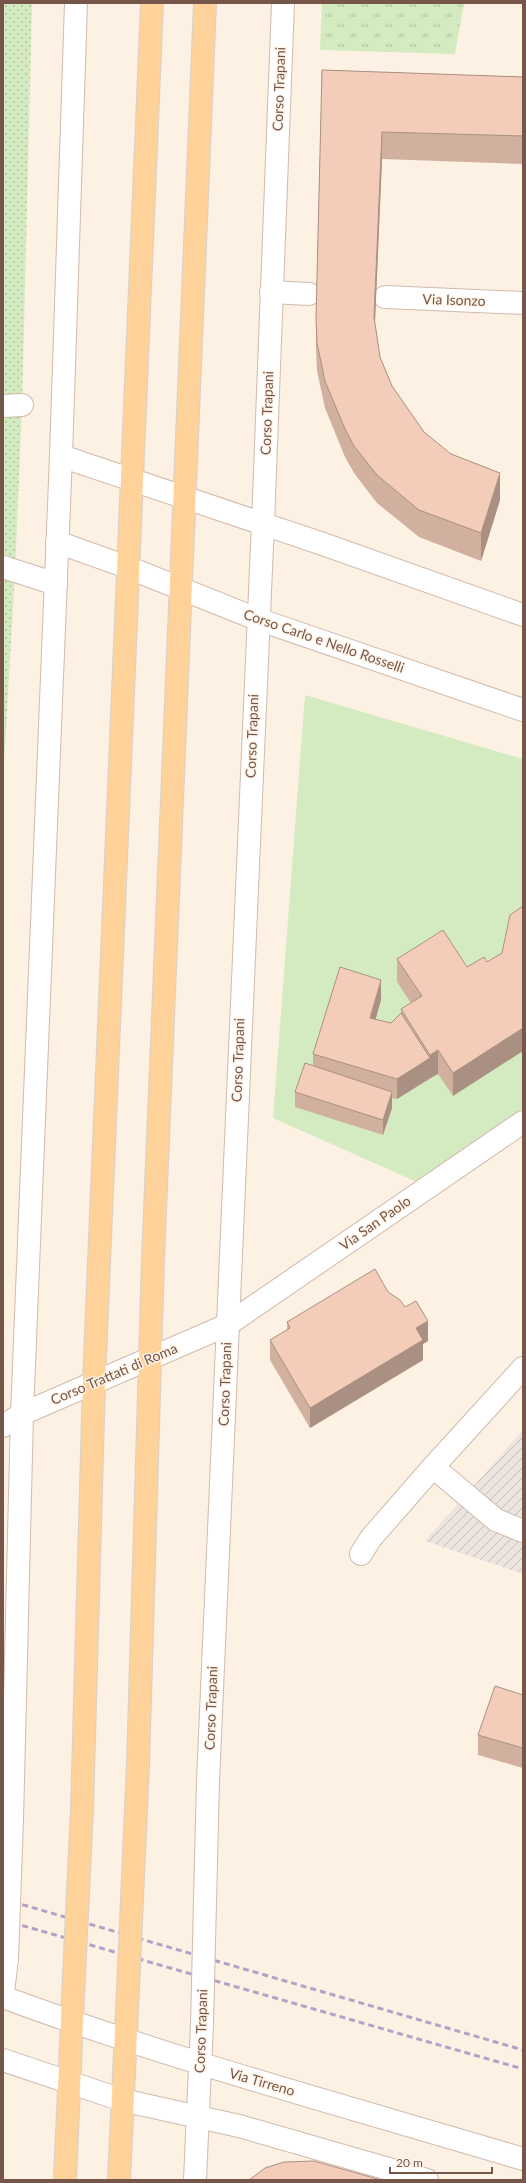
<svg xmlns="http://www.w3.org/2000/svg" width="526" height="2183" viewBox="0 0 526 2183" font-family="Lato,sans-serif">
<defs>
<pattern id="industrial-furrows" width="10" height="10" patternUnits="userSpaceOnUse"><rect width="10" height="10" fill="#ece4de"/><path d="M-1 1l2-2M0 10L10 0M9 11l2-2" fill="none" stroke="#c4bcb6"/></pattern>
<pattern id="grass-tufts" width="24" height="20" patternUnits="userSpaceOnUse"><rect width="24" height="20" fill="#d4ebc1"/><path d="M3 7l-1-3M5 7V3M7 7l1-3M15 17l-1-3M17 17v-4M19 17l1-3" fill="none" stroke="#b1c19f"/></pattern>
<pattern id="park-dots" width="8" height="8" patternUnits="userSpaceOnUse"><rect width="8" height="8" fill="#d4ebc1"/><path d="M2 2h.1M6 6h.1" fill="none" stroke="#b1c19f" stroke-width="1.8" stroke-linecap="round"/></pattern>
</defs>
<rect width="100%" height="100%" fill="#fdf1e3"/>
<!-- industrial -->
<path fill="url(#industrial-furrows)" d="M523,1430V1574L425,1541Z"/>
<!-- grass -->
<path fill="url(#grass-tufts)" d="M322,3H464L455,54L320,50Z"/>
<!-- park -->
<path fill="url(#park-dots)" d="M3,3H32L22,405L15,571L3,781Z"/>
<!-- pitch -->
<path fill="#d4ebc1" d="M305,695L523,759V1108L417,1182L273,1118Z"/>
<g fill="none" stroke-linecap="round" stroke-linejoin="round">
<!-- minor casing -->
<g stroke="#d1baac" stroke-width="24">
<g id="minor">
<path d="M271,292L309,294"/>
<path d="M385,297L523,303"/>
<path d="M3,406L22,405"/>
<path d="M61,456L320,543L523,615"/>
<path d="M57,542L127,567L257,619L523,710"/>
<path d="M3,567L56,584"/>
<path d="M3,1426L22,1414L227,1325L523,1122"/>
<path d="M433,1467L496,1520L523,1531"/>
<path d="M361,1554L371,1538L433,1467L523,1368"/>
<path d="M208,1781L263,523L283,3"/>
<path d="M12,1820L22,1414L61,456L76,3"/>
<path d="M3,1992L7,1959"/>
<path d="M3,1997C173,2060 349,2107 523,2159"/>
<path d="M3,2060L122,2100L239,2126L427,2180"/>
<path d="M195,2180L202,2023"/>
</g>
</g>
<!-- major casing -->
<g stroke="#d9d0cc" stroke-width="24">
<g id="major">
<path d="M138,1764L153,1259L205,3"/>
<path d="M82,1809L94,1382L152,3"/>
<path d="M65,2180L74,1975"/>
<path d="M119,2180L128,1989"/>
</g>
</g>
<!-- minor -->
<use href="#minor" stroke="#fff" stroke-width="22"/>
<!-- major -->
<use href="#major" stroke="#fed299" stroke-width="22"/>
<!-- rail -->
<g stroke="#b3a1c7" stroke-width="3" stroke-dasharray="6 4" stroke-linecap="butt">
<path d="M3,1899L523,2050"/>
<path d="M3,1920L523,2069"/>
</g>
<!-- minor-bridge casing -->
<g stroke="#d1baac" stroke-width="24" stroke-linecap="butt">
<g id="minor-bridge">
<path d="M7,1959L12,1820"/>
<path d="M202,2023L208,1781"/>
</g>
</g>
<!-- major-bridge casing -->
<g stroke="#d9d0cc" stroke-width="24" stroke-linecap="butt">
<g id="major-bridge">
<path d="M74,1975L82,1809"/>
<path d="M128,1989L138,1764"/>
</g>
</g>
<!-- minor-bridge -->
<use href="#minor-bridge" stroke="#fff" stroke-width="22"/>
<!-- major-bridge -->
<use href="#major-bridge" stroke="#fed299" stroke-width="22"/>
</g>
<!-- wall -->
<g fill="#d1b09f">
<path d="M322,70L523,77V164L382,159L375,323L380,357L392,386L424,432L500,500L481,561L419,537L377,503L354,473L345,457L325,408L317,371L316,347V319Z"/>
<path d="M523,906L453,1096L438,1074L397,1099L392,1098V1108L383,1135L295,1107V1092L313,1066V1054L381,1000L375,1019L391,1023L401,1013V1009L411,1003L397,982V959L467,967L487,962L502,953Z"/>
<path d="M388,1292L428,1341L423,1344V1360L310,1428L270,1360V1340L287,1330V1322Z"/>
<path d="M523,1695V1768L478,1755V1735Z"/>
</g>
<!-- shaded-wall -->
<g fill="#aa9082">
<path d="M382,132V159L374,344V317Z"/>
<path d="M500,473V500L481,561V533Z"/>
<path d="M381,980V1000L370,1039V1018Z"/>
<path d="M523,1028V1051L453,1096V1073Z"/>
<path d="M438,1050V1074L430,1078V1055Z"/>
<path d="M430,1058V1078L397,1099V1079Z"/>
<path d="M392,1092V1108L383,1135V1120Z"/>
<path d="M428,1321V1341L423,1344V1360L310,1428V1408L416,1328Z"/>
</g>
<!-- building -->
<g fill="#f3cdb9" stroke="#aa9082">
<path d="M322,70L523,77V136L382,132L374,317L380,357L392,386L424,432L451,454L500,473L481,533L419,510L377,475L354,446L345,429L325,381L317,343L316,319Z"/>
<path d="M523,906V1028L453,1073L438,1050L430,1055L401,1009L422,996L397,959L443,930L467,967L484,957L487,962L502,953L510,915Z"/>
<path d="M340,967L381,980L370,1018L391,1023L401,1013L430,1058L397,1079L313,1054Z"/>
<path d="M305,1063L392,1092L383,1120L295,1092Z"/>
<path d="M375,1269L388,1292L400,1300L405,1307L416,1301L428,1321L416,1328L423,1340L310,1408L270,1340L290,1328L287,1322Z"/>
<path d="M495,1686L523,1695V1748L478,1735Z"/>
<path d="M314,2161L381,2180H249L265,2168L284,2162Z"/>
</g>
<g text-anchor="middle" stroke-width="3" stroke-linejoin="round" paint-order="stroke">
<!-- street labels -->
<g font-size="14" fill="#765648" stroke="#fff5e9">
<text transform="translate(279 89) rotate(-88)" y="5">Corso Trapani</text>
<text transform="translate(454 300) rotate(2)" y="5">Via Isonzo</text>
<text transform="translate(267 413) rotate(-88)" y="5">Corso Trapani</text>
<text transform="translate(324 641) rotate(19)" y="5">Corso Carlo e Nello Rosselli</text>
<text transform="translate(252 736) rotate(-88)" y="5">Corso Trapani</text>
<text transform="translate(238 1060) rotate(-88)" y="5">Corso Trapani</text>
<text transform="translate(375 1223) rotate(-35)" y="5">Via San Paolo</text>
<text transform="translate(114 1374) rotate(-23)" y="5">Corso Trattati di Roma</text>
<text transform="translate(225 1384) rotate(-88)" y="5">Corso Trapani</text>
<text transform="translate(211 1708) rotate(-88)" y="5">Corso Trapani</text>
<text transform="translate(201 2031) rotate(-88)" y="5">Corso Trapani</text>
<text transform="translate(262 2082) rotate(16)" y="5">Via Tirreno</text>
</g>
</g>
<!-- border -->
<rect width="526" height="2183" fill="none" stroke="#765648" stroke-width="8"/>
<!-- scale -->
<path d="M390 2167v6h102v-6" fill="none" stroke="#765648" stroke-width="2"/>
<text x="396" y="2167" font-size="12" fill="#765648" stroke="#fff5e9" stroke-width="3" paint-order="stroke">20 m</text>
</svg>
